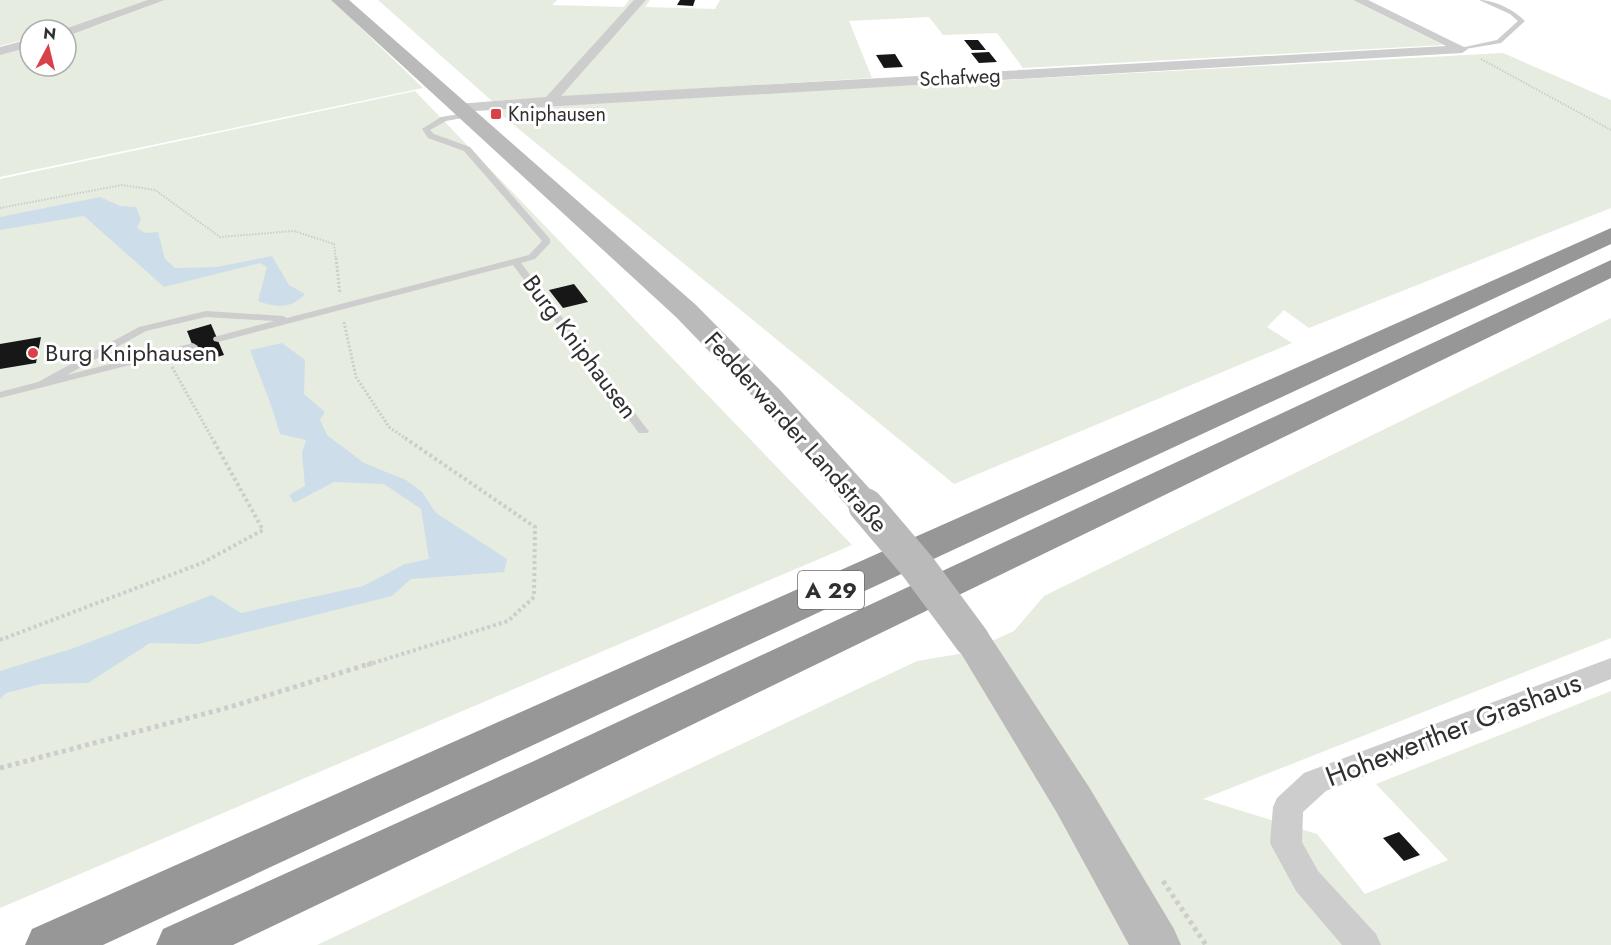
<svg xmlns="http://www.w3.org/2000/svg" width="1611" height="945" viewBox="0 0 1611 945" font-family="Jost,sans-serif">
<rect width="100%" height="100%" fill="#fff"/>
<!-- green -->
<g fill="#e6ecdf">
<path d="M0,0H150L60,30H30V38L0,46Z"/>
<path d="M165,0H332L423,88L0,177V53L30,45V66H66V34L98,25Z"/>
<path d="M378,0H557L552,5L624,7L629,0H650L645,7L715,9L720,0H1353L1443,45L1023,68L997,33L943,35L929,17L849,21L872,78L492,101Z"/>
<path d="M1503,53L1611,100V208L1309,328L1284,310L1267,327L1292,343L954,484L493,108Z"/>
<path d="M415,91L852,545L0,908V179Z"/>
<path d="M1611,318V638L1203,799L1317,834L1365,894L1448,860L1376,784L1611,691V945H317L917,661L965,653L1014,631L1044,596Z"/>
</g>
<!-- water -->
<g fill="#cddeea">
<path d="M100,197L120,206L136,207L141,219L137,228L145,233L158,232L165,259L175,268L217,267L272,256L289,285L305,294C291,309 276,308 258,301L267,267L260,263L164,287L84,216L0,230V217Z"/>
<path d="M282,343L305,360L304,394L325,412L320,420L327,435L364,463L406,480L422,492L436,513L507,559L504,572L411,579L392,596L198,644L150,643L88,683L41,684L6,693L0,699V671L74,648L212,595L241,613L363,586L405,564L429,559L421,509L384,484L334,482L294,503L289,495L305,486L302,453L306,440L280,434L271,405L250,350Z"/>
</g>
<!-- building -->
<g fill="#171717">
<path d="M680,0H695L693,6L677,5Z"/>
<path d="M964,40H978L986,50H972Z"/>
<path d="M989,52L997,62L979,63L971,53Z"/>
<path d="M895,54L903,67L884,68L876,55Z"/>
<path d="M574,284L588,302L563,308L549,290Z"/>
<path d="M211,324L224,355L199,362L187,331Z"/>
<path d="M41,337L36,363L0,369V344Z"/>
<path d="M1399,832L1420,855L1404,861L1383,838Z"/>
</g>
<g fill="none" stroke-linecap="round" stroke-linejoin="round">
<!-- path-far3 -->
<g stroke="#cdcdcd" stroke-width="2" stroke-dasharray="1.5 1.5" stroke-linecap="butt">
<path d="M1481,59L1611,130"/>
<path d="M0,208L122,185L155,190L220,237L294,231L334,244L336,260"/>
</g>
<!-- path-far2 -->
<g stroke="#cdcdcd" stroke-width="3" stroke-dasharray="2 2" stroke-linecap="butt">
<path d="M336,258L340,294"/>
<path d="M344,322L356,377L389,427L408,440"/>
<path d="M172,367L213,440"/>
</g>
<!-- path-far1 -->
<g stroke="#cdcdcd" stroke-width="4" stroke-dasharray="3 3" stroke-linecap="butt">
<path d="M0,640L202,563L263,530L212,438"/>
<path d="M367,665L508,621L534,597L535,527L405,438"/>
</g>
<!-- path -->
<g stroke="#cdcdcd" stroke-width="5" stroke-dasharray="4 4" stroke-linecap="butt">
<path d="M0,768L230,707L372,663"/>
<path d="M1163,881L1206,945"/>
</g>
<!-- lane -->
<g fill="#cdcdcd" fill-rule="evenodd">
<path d="M1479,0C1495,0 1514,10 1525,21L1501,43L1460,50V48L1497,40L1518,21L1510,14Z"/>
<path d="M465,113L469,115L468,117L446,121L430,130L434,134L470,147L550,239V243L535,259L521,263L647,429L649,431L647,433H639L513,265L218,342L214,341L213,339L214,337L274,321L206,317L146,331L67,375L193,343L198,346L197,348L0,398V392L38,382L139,327L206,311L283,316L287,318L529,255L542,241L464,151L428,138L422,129L441,117Z"/>
</g>
<!-- street -->
<g fill="#cdcdcd" fill-rule="evenodd">
<path d="M148,0H165L70,35L66,36V30H61Z"/>
<path d="M634,0H646L561,96L1446,46L1353,0H1368L1468,49L1462,53L458,112L451,108L458,104L546,97Z"/>
<path d="M30,39V47L0,55V47Z"/>
<path d="M1611,658V679L1326,791L1303,812L1302,842L1318,871L1376,934L1381,945H1342L1296,891L1270,843L1273,807L1277,798L1304,773Z"/>
</g>
<!-- secondary -->
<g fill="#bababa" fill-rule="evenodd">
<path d="M331,0H349L696,305L780,390L878,498L883,506L878,514L866,517L854,514L758,402L676,317Z"/>
<path d="M972,626L986,630L1089,787L1174,929L1181,945H1129L1057,813L953,640L958,630Z"/>
</g>
<!-- highway -->
<g fill="#979797" fill-rule="evenodd">
<path d="M1611,228V244L103,945H25L32,929Z"/>
<path d="M1611,260V278L564,787L233,945H156L163,929L534,761Z"/>
</g>
<!-- secondary-bridge -->
<path stroke="#bababa" stroke-width="35" d="M866,506L918,567L972,640"/>
</g>
<!-- markers -->
<g fill="#d84148" stroke="#fff" stroke-width="2">
<rect x="490" y="108" width="12" height="12" rx="3"/>
<circle cx="33" cy="353" r="6"/>
</g>
<g text-anchor="middle" stroke-width="6" stroke-linejoin="round" paint-order="stroke">
<!-- far-street labels -->
<g font-size="20" fill="#303030" stroke="#fff">
<text transform="translate(960 77) rotate(-3)" y="7">Schafweg</text>
</g>
<!-- far-poi labels -->
<g font-size="20" fill="#303030" stroke="#fff" text-anchor="start">
<text x="508" y="121">Kniphausen</text>
</g>
<!-- shield labels -->
<rect fill="#fff" stroke="#6e6e6e" stroke-width="1.5" x="798" y="571" width="66" height="38" rx="4.5"/>
<g font-size="22" font-weight="bold" fill="#303030">
<text x="831" y="598">A 29</text>
</g>
<!-- street labels -->
<g font-size="24" fill="#303030" stroke="#fff">
<text transform="translate(580 347) rotate(53)" y="8">Burg Kniphausen</text>
<text transform="translate(796 432) rotate(48)" y="8">Fedderwarder Landstraße</text>
</g>
<!-- poi labels -->
<g font-size="24" fill="#303030" stroke="#fff" text-anchor="start">
<text x="45" y="361">Burg Kniphausen</text>
</g>
<!-- near-street labels -->
<g font-size="28" fill="#303030" stroke="#fff">
<text transform="translate(1453 729) rotate(-21)" y="10">Hohewerther Grashaus</text>
</g>
</g>
<!-- north arrow -->
<g transform="translate(48 48) rotate(7)"><circle r="28" fill="#ffffff" stroke="#acacac" stroke-width="1.5"/>
<path d="M0-4.5L10 22L0 15L-10 22Z" fill="#d84148"/>
<text y="-9" font-size="16" font-weight="bold" text-anchor="middle" fill="#303030">N</text>
</g>
</svg>
